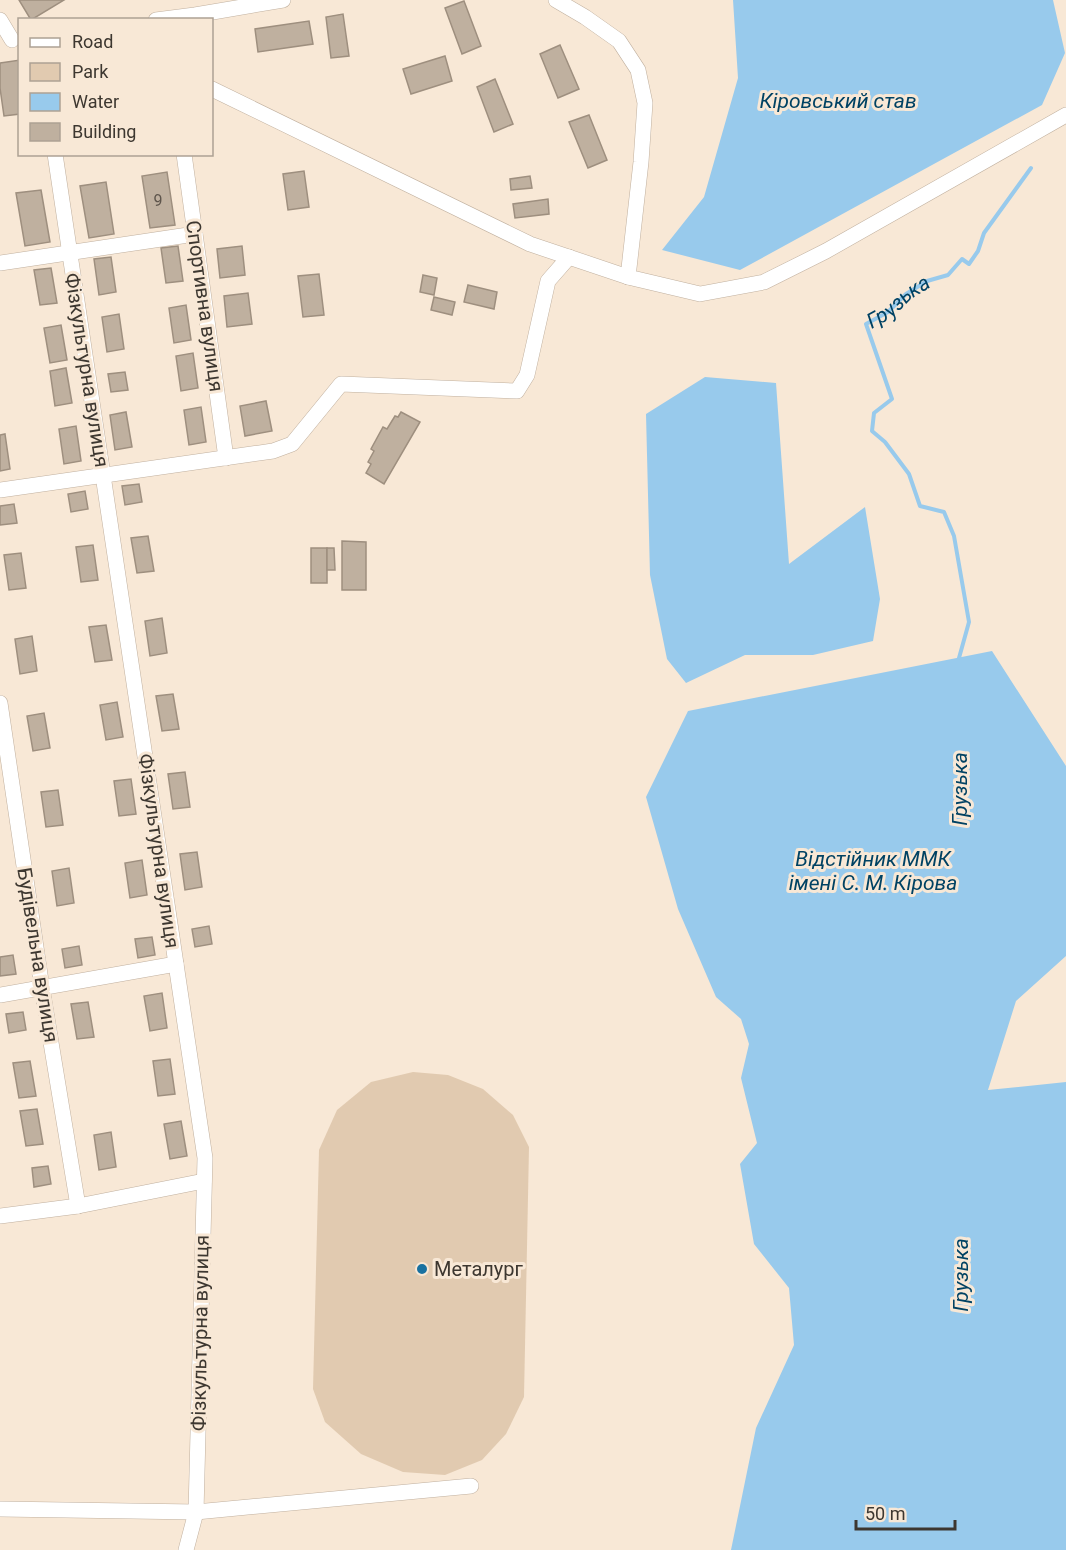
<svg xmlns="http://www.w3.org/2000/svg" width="1066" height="1550" viewBox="0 0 1066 1550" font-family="Roboto,sans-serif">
<rect width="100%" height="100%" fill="#f8e8d6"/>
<!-- green -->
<path fill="#e1cab0" d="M413,1072L448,1075L483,1089L513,1115L529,1147L524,1397L506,1434L482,1460L445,1475L403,1472L361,1454L325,1422L313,1389L319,1150L337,1110L371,1082Z"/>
<!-- water -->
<g fill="#98caec">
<path d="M733,0H1053L1065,53L1042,105L740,270L662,250L704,197L738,78Z"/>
<path d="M705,377L776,383L789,564L865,507L880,599L873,641L813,655H745L686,683L667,659L650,575L646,414Z"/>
<path d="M992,651L1066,766V956L1016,1001L988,1090L1066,1082V1550H731L756,1428L794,1345L789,1288L754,1244L740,1164L757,1143L741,1078L749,1044L741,1019L716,997L678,909L646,797L688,711Z"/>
</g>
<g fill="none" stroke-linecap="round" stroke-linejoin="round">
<!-- stream -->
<path stroke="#98caec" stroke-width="4" id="s1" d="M959,658L969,622L954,536L944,512L920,506L909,474L885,442L872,431L874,413L892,399L866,324L888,312L906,294L927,281L948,275L962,259L969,264L978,251L984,233L1031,168"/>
</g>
<!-- building -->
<g fill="#bfb09f" stroke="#9e8f7f" stroke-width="1.5">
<path d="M19,0H64L31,20Z"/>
<path d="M464,1L481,46L462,54L445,8Z"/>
<path d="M343,14L349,56L331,58L326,17Z"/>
<path d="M309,21L313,44L258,52L255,29Z"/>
<path d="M560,45L579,89L558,98L540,54Z"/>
<path d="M445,56L452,81L411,94L403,69Z"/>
<path d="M20,60V114L4,116L0,88V63Z"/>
<path d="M495,79L513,124L494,132L477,87Z"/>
<path d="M589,115L607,160L588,168L569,122Z"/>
<path d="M304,171L309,207L288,210L283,174Z"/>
<path d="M167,172L175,225L150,228L142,176Z"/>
<path d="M530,176L532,188L511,190L510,179Z"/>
<path d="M106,182L114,234L89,238L80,186Z"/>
<path d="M41,190L50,242L25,246L16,193Z"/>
<path d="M548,199L549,214L515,218L513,204Z"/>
<path d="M178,246L183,281L166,283L161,248Z"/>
<path d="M242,246L245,275L220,278L217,249Z"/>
<path d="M111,257L116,292L99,295L94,259Z"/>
<path d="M51,268L57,303L40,305L34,270Z"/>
<path d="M319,274L324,315L303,317L298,276Z"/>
<path d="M423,275L437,278L434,295L420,292Z"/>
<path d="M468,285L497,292L494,309L464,302Z"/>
<path d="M248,293L252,324L227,327L224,296Z"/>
<path d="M434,297L455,302L452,315L431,310Z"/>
<path d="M186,305L191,340L174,343L169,308Z"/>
<path d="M119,314L124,349L107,352L102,317Z"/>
<path d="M61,325L67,360L50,363L44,328Z"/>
<path d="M193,353L198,388L181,391L176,356Z"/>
<path d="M66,368L72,403L55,406L50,371Z"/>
<path d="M125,372L128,390L111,392L108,374Z"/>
<path d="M266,401L272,431L245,436L240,406Z"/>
<path d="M201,407L206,442L189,445L184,410Z"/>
<path d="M126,412L132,447L115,450L110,415Z"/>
<path d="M401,412L420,422L384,484L366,473L371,464L368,462L374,451L371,449L383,427L387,429L395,416L398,417Z"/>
<path d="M76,426L81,461L64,464L59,429Z"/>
<path d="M5,434L10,469L0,471V435Z"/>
<path d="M139,484L142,502L125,505L122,486Z"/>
<path d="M85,491L88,509L71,512L68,494Z"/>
<path d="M14,504L17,523L0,525V506Z"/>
<path d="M148,536L154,571L137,573L131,538Z"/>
<path d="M342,541L366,542V590H342Z"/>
<path d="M93,545L98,580L81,582L76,547Z"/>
<rect x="311" y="548" width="16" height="35"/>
<path d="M327,548H334L335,570H327Z"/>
<path d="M21,553L26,588L9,590L4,555Z"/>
<path d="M162,618L167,653L150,656L145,621Z"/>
<path d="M106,625L112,660L95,662L89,627Z"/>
<path d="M32,636L37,671L20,674L15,639Z"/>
<path d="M173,694L179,729L162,731L156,696Z"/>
<path d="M117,702L123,737L106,740L100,705Z"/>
<path d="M44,713L50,748L33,751L27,716Z"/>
<path d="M185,772L190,807L173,809L168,774Z"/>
<path d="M131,779L136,814L119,816L114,781Z"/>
<path d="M58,790L63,825L46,827L41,792Z"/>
<path d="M197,852L202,887L185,890L180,854Z"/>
<path d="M142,860L147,895L130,898L125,863Z"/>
<path d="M69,868L74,903L57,906L52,871Z"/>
<path d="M209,926L212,944L195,947L192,929Z"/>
<path d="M152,937L155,955L138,958L135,939Z"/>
<path d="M79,946L82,965L65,968L62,949Z"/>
<path d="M13,955L16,974L0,976V957Z"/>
<path d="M162,993L167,1028L150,1031L144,996Z"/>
<path d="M88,1002L94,1037L77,1039L71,1004Z"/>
<path d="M23,1012L26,1030L9,1033L6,1014Z"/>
<path d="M170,1059L175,1094L158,1096L153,1061Z"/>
<path d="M30,1061L36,1096L19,1098L13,1063Z"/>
<path d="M37,1109L43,1144L26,1146L20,1111Z"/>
<path d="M181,1121L187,1156L170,1159L164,1124Z"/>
<path d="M111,1132L116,1167L99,1170L94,1135Z"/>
<path d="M48,1166L51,1184L34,1187L32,1168Z"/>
</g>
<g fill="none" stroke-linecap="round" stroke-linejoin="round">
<!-- minor casing -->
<g stroke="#c0b09f" stroke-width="16">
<g id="minor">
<path d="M556,0L585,17L619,41L638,70L645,103L641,162L628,277L700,294L764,282L826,251L1066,115"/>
<path d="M0,20L12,40"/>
<path d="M156,20L195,15L283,0"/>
<path d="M212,89L530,244L628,277"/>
<path d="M55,154L205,1158L196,1512L186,1550"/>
<path d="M184,154L226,458"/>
<path d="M0,263L195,234"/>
<path d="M0,490L273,451L292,444L341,384L517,391L527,375L548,281L569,257"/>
<path d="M0,703L42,988L78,1206"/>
<path d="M0,995L176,964"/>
<path d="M0,1216L78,1206L204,1181"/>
<path d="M0,1509L196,1512L471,1486"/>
</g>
</g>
<!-- minor -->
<use href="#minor" stroke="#fff" stroke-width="15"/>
</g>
<!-- markers -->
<circle fill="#1971a0" stroke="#f8e8d6" stroke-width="2" cx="422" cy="1269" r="6"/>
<g text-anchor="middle" stroke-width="6" stroke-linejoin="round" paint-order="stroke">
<!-- number labels -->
<g font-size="16" fill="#5e554c">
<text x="158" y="206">9</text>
</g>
<!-- street labels -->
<g font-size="20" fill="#3d3730" stroke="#f8e8d6">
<text transform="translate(205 306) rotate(82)" y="7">Спортивна вулиця</text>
<text transform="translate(87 370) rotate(81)" y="7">Фiзкультурна вулиця</text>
<text transform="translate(159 851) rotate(82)" y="7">Фiзкультурна вулиця</text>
<text transform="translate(38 955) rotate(81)" y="7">Будівельна вулиця</text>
<text transform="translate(200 1333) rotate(-89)" y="7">Фiзкультурна вулиця</text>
</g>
<!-- poi labels -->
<g font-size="20" fill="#3d3730" stroke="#f8e8d6" text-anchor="start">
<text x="434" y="1276">Металург</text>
</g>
<!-- water labels -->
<g font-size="21" font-style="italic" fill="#004263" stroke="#f8e8d6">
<text x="838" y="108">Кіровський став</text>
<text dy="7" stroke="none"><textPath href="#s1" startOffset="426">Грузька</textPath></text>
<text transform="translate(960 789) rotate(-90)" y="7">Грузька</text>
<text x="873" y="866">Відстійник ММК<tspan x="873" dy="24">імені С. М. Кірова</tspan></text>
<text transform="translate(961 1275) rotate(-90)" y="7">Грузька</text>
</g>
</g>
<!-- legend -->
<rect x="18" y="18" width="195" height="138" fill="#f8e8d6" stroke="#ada194" stroke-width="1.5"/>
<rect x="30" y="38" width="30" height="9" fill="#ffffff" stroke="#ada194" stroke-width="1.5"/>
<text x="72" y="48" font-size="18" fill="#3d3730">Road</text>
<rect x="30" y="63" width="30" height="18" fill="#e1cab0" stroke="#ada194" stroke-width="1.5"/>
<text x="72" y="78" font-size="18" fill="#3d3730">Park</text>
<rect x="30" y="93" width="30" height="18" fill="#98caec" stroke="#ada194" stroke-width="1.5"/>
<text x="72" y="108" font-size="18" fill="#3d3730">Water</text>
<rect x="30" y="123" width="30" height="18" fill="#bfb09f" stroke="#ada194" stroke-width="1.5"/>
<text x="72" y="138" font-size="18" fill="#3d3730">Building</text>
<!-- scale -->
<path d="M856 1520v9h99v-9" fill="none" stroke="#3d3730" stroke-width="3"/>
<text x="865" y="1520" font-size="18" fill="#3d3730" stroke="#f8e8d6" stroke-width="4.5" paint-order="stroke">50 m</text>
</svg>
